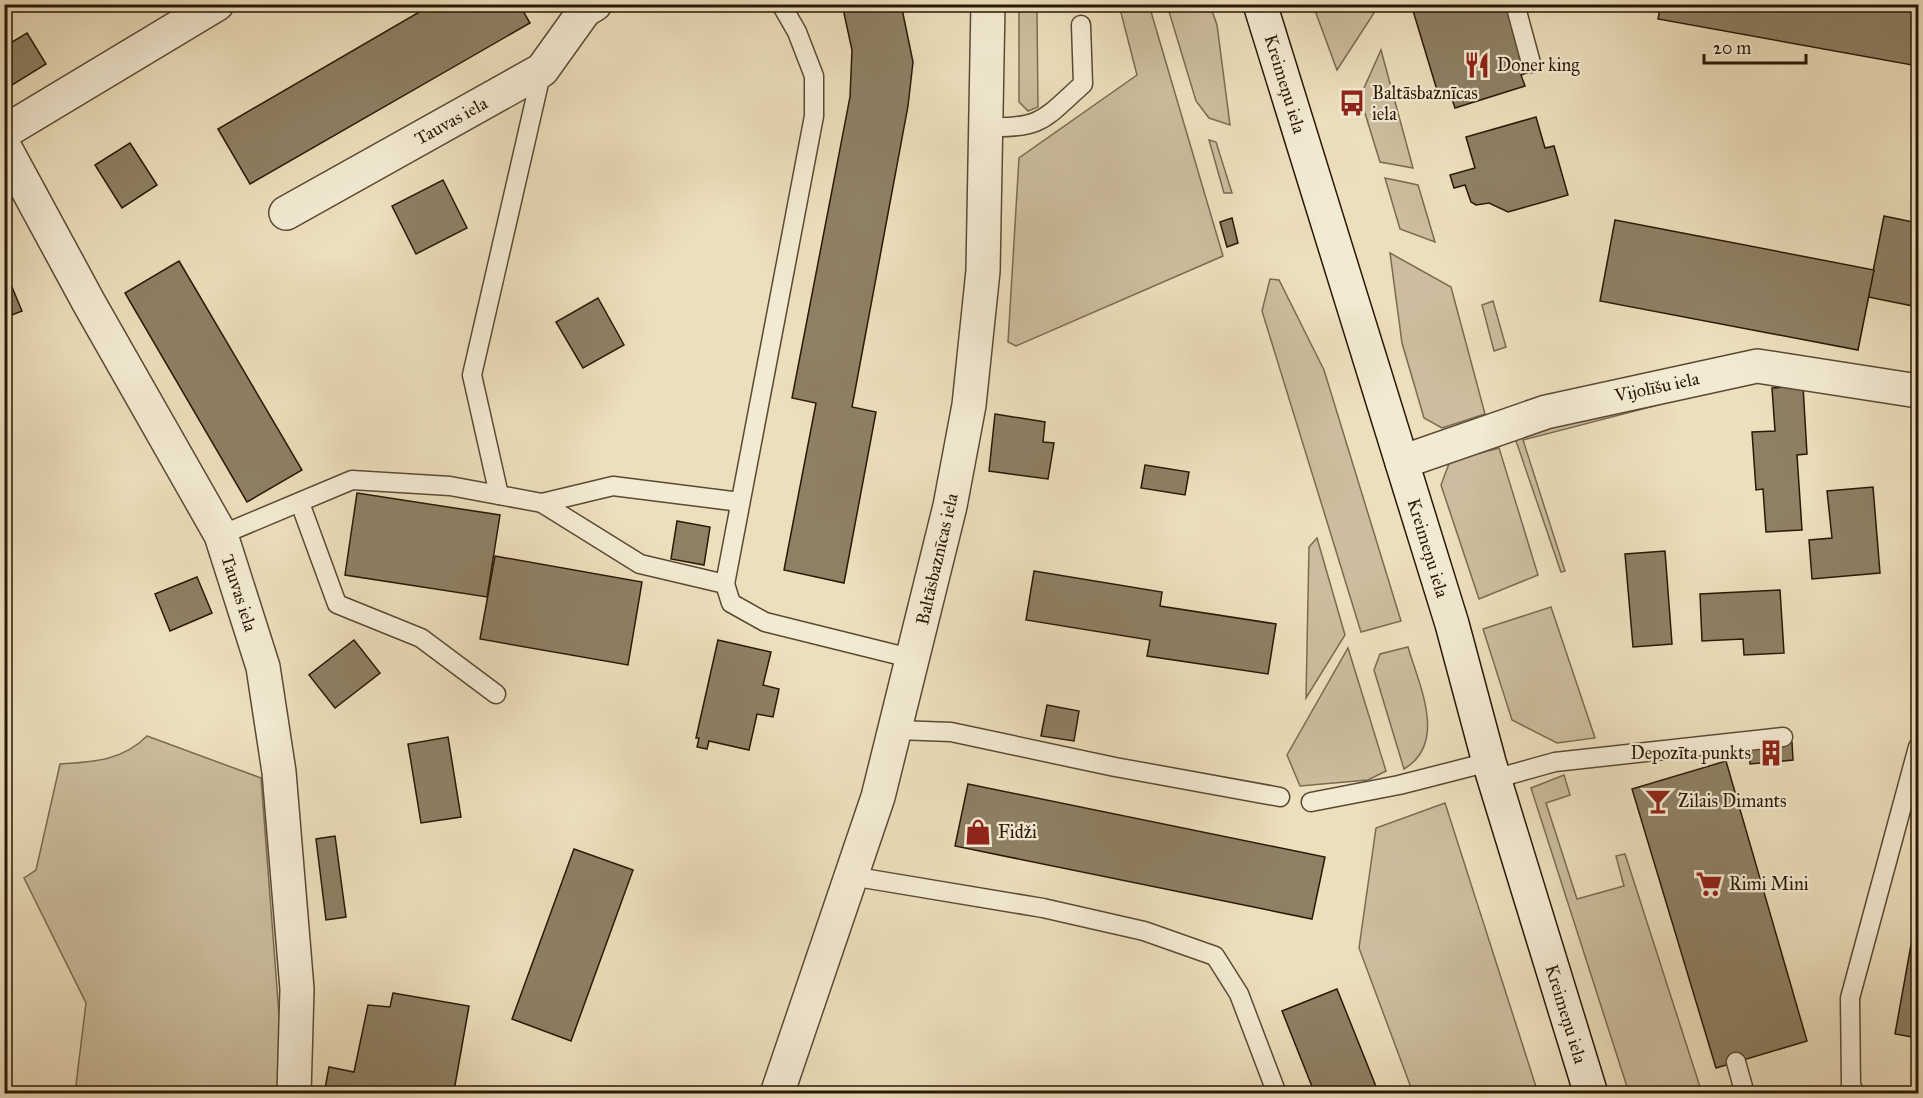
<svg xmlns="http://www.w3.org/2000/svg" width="1923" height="1098" viewBox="0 0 1923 1098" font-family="'IM FELL Great Primer',serif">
<rect width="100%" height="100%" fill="#ecdfbc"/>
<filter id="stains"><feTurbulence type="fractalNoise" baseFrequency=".00333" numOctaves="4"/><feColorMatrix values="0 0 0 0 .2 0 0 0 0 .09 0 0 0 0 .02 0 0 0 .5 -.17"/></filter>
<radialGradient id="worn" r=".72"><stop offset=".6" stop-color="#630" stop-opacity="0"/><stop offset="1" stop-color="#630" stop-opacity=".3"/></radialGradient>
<!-- green -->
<g fill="#cbbd9d" stroke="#7a6b51" stroke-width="1.5">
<path d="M1119,5H1149L1223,256L1016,346L1008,342L1019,158L1137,75Z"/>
<path d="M1167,5H1210L1217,25L1230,125L1209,118L1196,101Z"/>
<path d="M1313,5H1371L1374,13L1337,70Z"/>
<path d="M1019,10L1037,11L1038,107L1028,111L1019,102Z"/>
<path d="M1381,50L1413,168L1380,162L1360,97Z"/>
<path d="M1209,140L1216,142L1232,193H1224Z"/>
<path d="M1385,178L1418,185L1435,242L1400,229Z"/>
<path d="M1390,253L1451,287L1485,414L1442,428L1424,418L1402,343Z"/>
<path d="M1270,279L1279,280L1324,370L1401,621L1361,632L1262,311Z"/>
<path d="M1493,301L1506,347L1494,351L1482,305Z"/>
<path d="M1685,398L1523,440L1565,571L1561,572L1515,438L1518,434Z"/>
<path d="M1499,448L1538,575L1479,599L1441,485L1450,461Z"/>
<path d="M1317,538L1345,635L1306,698L1309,547Z"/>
<path d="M1551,607L1595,738L1557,743L1512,720L1483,629Z"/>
<path d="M1408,647C1419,685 1448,743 1404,769L1374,670L1380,654Z"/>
<path d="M1348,648L1386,771L1368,780L1300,786L1287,755Z"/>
<path d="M147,736L261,778L283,1067L280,1093H75L86,1003L24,878L36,870L60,764C93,762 122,761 147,736Z"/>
<path d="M1564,775L1570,795L1546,803L1577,899L1624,886L1616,856L1625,854L1702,1093H1629L1531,788Z"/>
<path d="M1445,803L1538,1093H1413L1359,948L1376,828Z"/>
</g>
<!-- building -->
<g fill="#8e8064" stroke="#291905" stroke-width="1.5">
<path d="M433,4H519L530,23L250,184L218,129Z"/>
<path d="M842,4H901L913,62L908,106L852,407L876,412L844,583L784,570L816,403L792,398L850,97L852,50Z"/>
<path d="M1411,4H1506L1527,73L1521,75L1525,86L1455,108L1451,96L1440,100Z"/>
<path d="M1661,4H1918V30L1912,65L1658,19Z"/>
<path d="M27,33L46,64L4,90V47Z"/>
<path d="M1536,117L1545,148L1554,146L1568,195L1508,212L1489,203L1476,205L1471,202L1465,185L1454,188L1450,175L1475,168L1466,137Z"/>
<path d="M130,143L157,185L122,208L95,165Z"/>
<path d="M443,180L467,228L416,254L392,206Z"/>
<path d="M1884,216L1918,223V307L1868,297Z"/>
<path d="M1232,218L1238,243L1227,247L1220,222Z"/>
<path d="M1615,220L1874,270L1858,350L1600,301Z"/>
<path d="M179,261L302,470L247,502L125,293Z"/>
<path d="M9,280L22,311L4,318V282Z"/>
<path d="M598,298L624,345L583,368L556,322Z"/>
<path d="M1803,386L1807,454L1797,455L1802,530L1766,532L1763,489L1756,490L1752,432L1775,431L1772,388Z"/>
<path d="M995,414L1045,422L1043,442L1054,443L1048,479L989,471Z"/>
<path d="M1145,465L1189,472L1185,495L1141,488Z"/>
<path d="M1873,487L1880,573L1812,579L1809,540L1832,538L1827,491Z"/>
<path d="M357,493L500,515L487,597L345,575Z"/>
<path d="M677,521L710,527L704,565L671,559Z"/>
<path d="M1665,551L1672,644L1633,647L1625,554Z"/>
<path d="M495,556L642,582L628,665L480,639Z"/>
<path d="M1034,571L1162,592L1160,606L1276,624L1268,674L1147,656L1150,640L1026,620Z"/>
<path d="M197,577L212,613L170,631L155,594Z"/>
<path d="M1780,590L1784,653L1744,655L1743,639L1702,641L1700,594Z"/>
<path d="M354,640L380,673L335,708L309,675Z"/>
<path d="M718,640L771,652L763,685L779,689L773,717L757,714L749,750L709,741L707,749L697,747L699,738H696Z"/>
<path d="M1047,705L1079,711L1074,741L1041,736Z"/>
<path d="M448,737L461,817L421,823L408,744Z"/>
<path d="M1792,742L1793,760L1750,764L1749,745Z"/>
<path d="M1726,761L1807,1041L1716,1068L1632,789Z"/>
<path d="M968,784L1325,857L1312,919L955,846Z"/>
<path d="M335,836L346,917L326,920L316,839Z"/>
<path d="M574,849L633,870L571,1041L512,1019Z"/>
<path d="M1918,906V1038L1895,1034Z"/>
<path d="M1337,989L1379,1094H1315L1282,1011Z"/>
<path d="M393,993L469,1006L454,1091L429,1086L428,1094H324L329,1067L354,1072L368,1005L390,1007Z"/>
</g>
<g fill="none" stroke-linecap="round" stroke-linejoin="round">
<!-- service casing -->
<g stroke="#5a4a33" stroke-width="21">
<g id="service">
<path d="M1515,4L1531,63"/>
<path d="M987,127C1042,129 1044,119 1083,84L1081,25"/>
<path d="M499,495L472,375L542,70"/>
<path d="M300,503L337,604L421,638L496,694"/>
<path d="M542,503L613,486L740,502"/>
<path d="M221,535L352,480L450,486L542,503L640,564L725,584L731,603L765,622L914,659"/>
<path d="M725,584L814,116V76L797,32L781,4"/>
<path d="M897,730L951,732L1115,767L1280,797"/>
<path d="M1494,779L1555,762L1783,737"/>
<path d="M1311,802L1399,785L1489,762"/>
<path d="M851,876L1043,908L1144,931L1215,956L1239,994L1277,1094"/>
<path d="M1736,1062L1745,1094"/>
<path d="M1856,1094L1851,1086L1850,998L1918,747"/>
</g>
</g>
<!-- minor casing -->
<g stroke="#5a4a33" stroke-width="36">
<g id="minor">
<path d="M4,132L217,4"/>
<path d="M4,146L89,303L221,535L263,667L279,772L297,989L294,1094"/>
<path d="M286,213L542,70L585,10L595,4"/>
<path d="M1402,462L1546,412L1757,366L1918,391"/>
<path d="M777,1094L878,797L950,506L969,405L983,271L988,4"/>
</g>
</g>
<!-- secondary casing -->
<g stroke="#291905" stroke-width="36">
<path id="secondary" d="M1260,4L1452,624L1489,762L1591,1094"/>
</g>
<!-- service -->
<use href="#service" stroke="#f3ead3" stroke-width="18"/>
<!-- minor -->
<use href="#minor" stroke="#f3ead3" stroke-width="33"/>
<!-- secondary -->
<use href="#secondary" stroke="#f3ead3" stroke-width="33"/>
</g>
<!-- icons -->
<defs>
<g id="restaurant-bare" transform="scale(2.07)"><path d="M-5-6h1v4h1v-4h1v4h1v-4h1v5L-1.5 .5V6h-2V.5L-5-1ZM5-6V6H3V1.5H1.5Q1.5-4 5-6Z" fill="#8f2418" stroke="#f3ead3" stroke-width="2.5" paint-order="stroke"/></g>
<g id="bus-bare" transform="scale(2.07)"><path d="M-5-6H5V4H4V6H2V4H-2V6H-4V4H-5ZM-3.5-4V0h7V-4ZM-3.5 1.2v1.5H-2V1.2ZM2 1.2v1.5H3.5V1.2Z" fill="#8f2418" stroke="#f3ead3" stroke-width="2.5" paint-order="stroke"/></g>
<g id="building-bare" transform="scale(2.07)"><path d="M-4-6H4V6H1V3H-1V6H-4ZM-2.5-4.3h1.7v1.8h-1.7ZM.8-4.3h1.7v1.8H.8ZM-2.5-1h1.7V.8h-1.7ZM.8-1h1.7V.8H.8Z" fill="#8f2418" stroke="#f3ead3" stroke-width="2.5" paint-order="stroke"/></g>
<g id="bar-bare" transform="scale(2.07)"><path d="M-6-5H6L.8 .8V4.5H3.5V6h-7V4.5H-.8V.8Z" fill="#8f2418" stroke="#f3ead3" stroke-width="2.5" paint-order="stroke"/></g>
<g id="shop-bare" transform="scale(2.07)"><path d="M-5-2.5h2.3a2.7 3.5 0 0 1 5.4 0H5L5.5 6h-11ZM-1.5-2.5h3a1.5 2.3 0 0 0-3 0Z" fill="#8f2418" stroke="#f3ead3" stroke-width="2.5" paint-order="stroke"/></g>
<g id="supermarket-bare" transform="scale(2.07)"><path d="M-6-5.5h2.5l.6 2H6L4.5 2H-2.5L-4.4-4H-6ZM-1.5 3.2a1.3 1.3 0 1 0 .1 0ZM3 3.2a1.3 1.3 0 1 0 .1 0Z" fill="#8f2418" stroke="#f3ead3" stroke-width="2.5" paint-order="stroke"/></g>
</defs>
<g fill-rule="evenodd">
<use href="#restaurant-bare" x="1477" y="65"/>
<use href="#bus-bare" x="1352" y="103"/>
<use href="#building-bare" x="1771" y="753"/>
<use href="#bar-bare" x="1658" y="801"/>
<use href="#shop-bare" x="978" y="832"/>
<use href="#supermarket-bare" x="1709" y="884"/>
</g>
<g text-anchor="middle" stroke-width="4.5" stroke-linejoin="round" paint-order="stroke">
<!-- poi labels -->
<g font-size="18" fill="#291905" stroke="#f3ead3" text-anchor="start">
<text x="1497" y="71">Doner king</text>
<text x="1372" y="99">Baltāsbaznīcas<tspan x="1372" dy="21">iela</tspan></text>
<text x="1751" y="759" text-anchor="end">Depozīta punkts</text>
<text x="1678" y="807">Zilais Dimants</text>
<text x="998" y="838">Fidži</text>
<text x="1729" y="890">Rimi Mini</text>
</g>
<!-- street labels -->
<g font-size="18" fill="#291905" stroke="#f3ead3">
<text transform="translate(1285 84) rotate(73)" y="6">Kreimeņu iela</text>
<text transform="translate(451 121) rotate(-29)" y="6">Tauvas iela</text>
<text transform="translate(1657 387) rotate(-12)" y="6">Vijolīšu iela</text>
<text transform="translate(1428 548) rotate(73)" y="6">Kreimeņu iela</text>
<text transform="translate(937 559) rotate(-77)" y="6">Baltāsbaznīcas iela</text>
<text transform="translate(239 593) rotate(72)" y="6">Tauvas iela</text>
<text transform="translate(1566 1014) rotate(73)" y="6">Kreimeņu iela</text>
</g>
</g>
<!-- margin -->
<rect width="1923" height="1098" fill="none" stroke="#ecdfbc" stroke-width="24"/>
<rect x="6" y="6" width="1911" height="1086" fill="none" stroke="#291905" stroke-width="3"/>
<rect x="12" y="12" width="1899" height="1074" fill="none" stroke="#291905" stroke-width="1.5"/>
<!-- scale -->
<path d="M1704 54v9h102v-9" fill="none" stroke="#291905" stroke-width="3"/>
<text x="1713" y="54" font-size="18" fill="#291905" stroke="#f3ead3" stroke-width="4.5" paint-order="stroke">20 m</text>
<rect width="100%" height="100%" filter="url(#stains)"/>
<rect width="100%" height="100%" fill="url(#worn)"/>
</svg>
